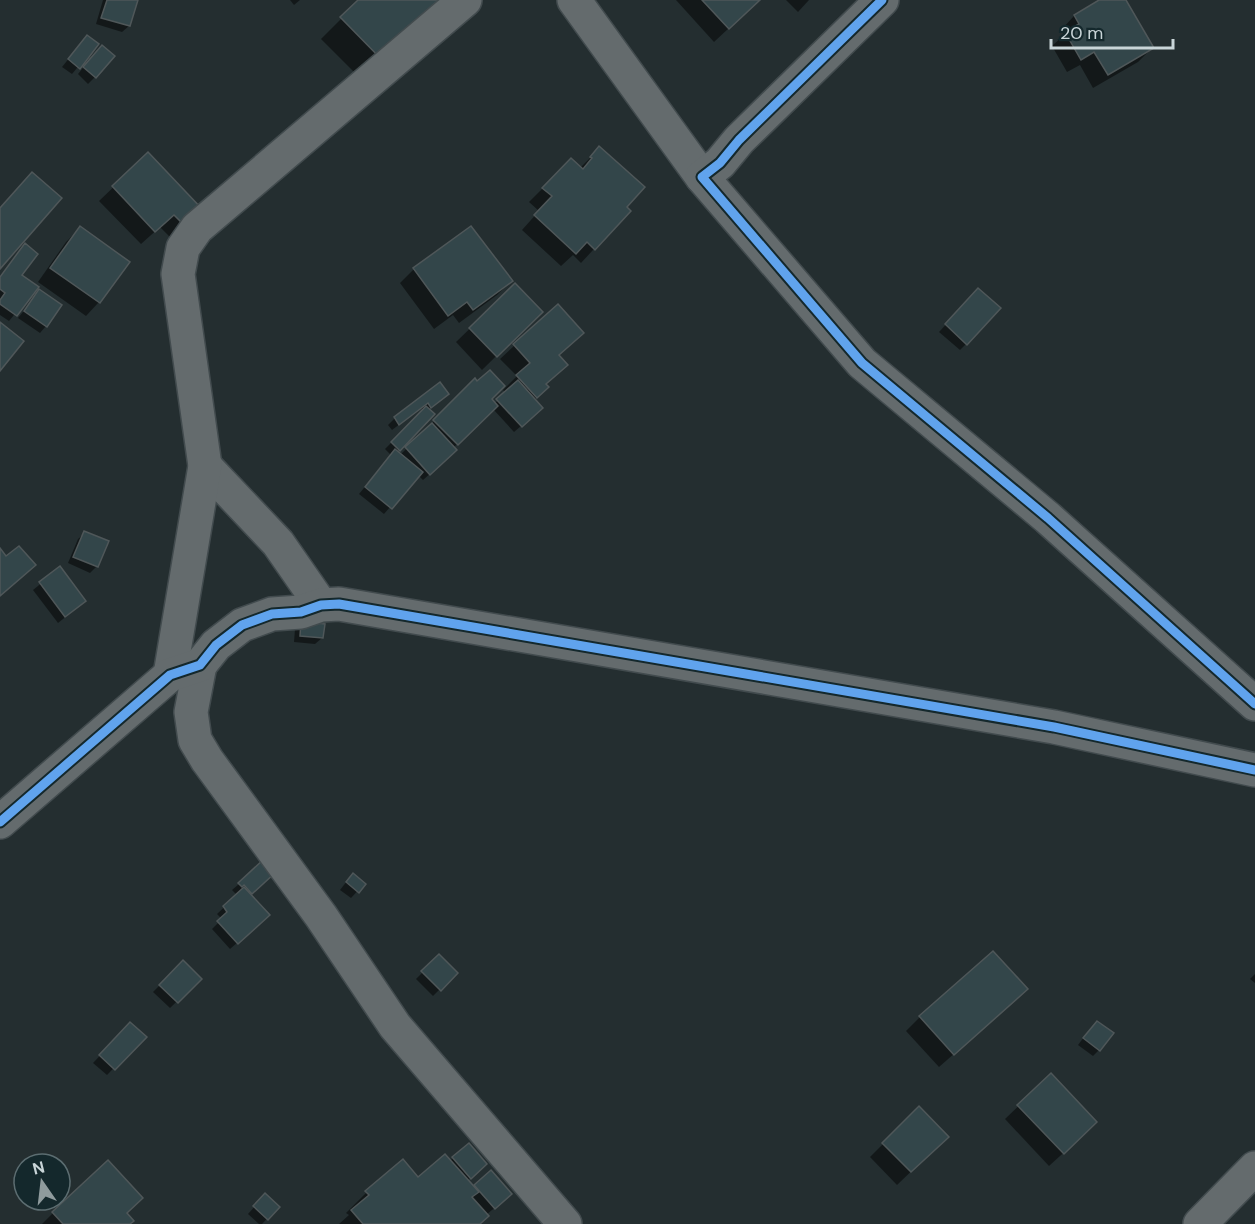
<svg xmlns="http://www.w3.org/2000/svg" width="1255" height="1224" viewBox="0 0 1255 1224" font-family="'DM Sans',sans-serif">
<rect width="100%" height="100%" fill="#242e30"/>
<!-- shadow -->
<g fill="#0007">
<path d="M103,0H133L129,26L122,32L96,24Z"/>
<path d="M290,0H300L294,5Z"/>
<path d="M360,0H452L365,83L321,39Z"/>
<path d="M676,0H759L714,42Z"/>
<path d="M786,0H809L798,12Z"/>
<path d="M1102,0H1124L1152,48L1138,62L1093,88L1080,65L1067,72L1052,46L1064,35L1061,30L1074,16Z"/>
<path d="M87,36L97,44L72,74L62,67Z"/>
<path d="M95,53V77L88,84L78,74Z"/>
<path d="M600,148L624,207L629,211L581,263L573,255L561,266L522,230L539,211L529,202L571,160L580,168Z"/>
<path d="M148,154L201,209L171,238L160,227L141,244L99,201Z"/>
<path d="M80,228L99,302L86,316L38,282L66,242Z"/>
<path d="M471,228L511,281L497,295L459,323L453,315L434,329L400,283L414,269Z"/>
<path d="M19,252L20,275L37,287L9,321L0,315V277Z"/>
<path d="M515,285L541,312L482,370L456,342Z"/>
<path d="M978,290L966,344L960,350L939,332Z"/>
<path d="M40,291L46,326L40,333L18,318Z"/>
<path d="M557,306L558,356L566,365L545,385L547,387L534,400V415L514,432L493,409L453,448L449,457L423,480L418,475L384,514L359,494L391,455L385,449L423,411L421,408L392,430L388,425L395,418L440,384V400L428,410L433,414L396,452L400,455L475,381L494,404L506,393L503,390L517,376L500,359Z"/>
<path d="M85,533L97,566L90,573L68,563L78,539Z"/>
<path d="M60,568L78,607L58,623L33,590Z"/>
<path d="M302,623L322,638L315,644L294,642L295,629Z"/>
<path d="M274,872L250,894L262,921L230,949L212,929L222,919L217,914L237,895L232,890L239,884Z"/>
<path d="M347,881L364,884L351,898L340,890Z"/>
<path d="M993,953L1012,1003L939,1067L906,1031L920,1017Z"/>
<path d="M439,956L456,973L433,996L416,979Z"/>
<path d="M183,962L200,979L170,1008L153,992Z"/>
<path d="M1255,974V983L1250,979Z"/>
<path d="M130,1024L144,1037L107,1075L93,1063Z"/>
<path d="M1090,1029L1099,1050L1093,1056L1078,1045Z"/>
<path d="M1051,1075L1082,1136L1049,1166L1005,1119Z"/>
<path d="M919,1108L947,1137L897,1185L870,1157Z"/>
<path d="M453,1158L485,1164L467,1181L473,1187L491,1172L504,1200L486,1215L479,1224H339L349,1215L346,1213L366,1193L403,1161L418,1179L450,1161Z"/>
<path d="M265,1195L278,1207L262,1224H259L248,1214Z"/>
<path d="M53,1213H125L129,1224H42Z"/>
</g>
<!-- building -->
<g fill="#33464a" stroke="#4f5759" stroke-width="1.5">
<path d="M107,0H138L130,26L101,18Z"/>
<path d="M358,0H453L386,64L340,17Z"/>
<path d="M702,0H760L729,29Z"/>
<path d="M1099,0H1126L1154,48L1108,75L1094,52L1081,60L1065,32L1079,24L1074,15Z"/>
<path d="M87,35L99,44L80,69L68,59Z"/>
<path d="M102,45L115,56L96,78L83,67Z"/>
<path d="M599,146L645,187L627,207L631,211L595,250L587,242L576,254L534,215L552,196L542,188L571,158L583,169L592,158L590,157Z"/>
<path d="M148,152L203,210L185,226L174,215L155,232L112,186Z"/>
<path d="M32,172L62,198L0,269V208Z"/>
<path d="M80,226L130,262L100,303L50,268Z"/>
<path d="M471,226L513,281L473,310L467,302L448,316L413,268Z"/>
<path d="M25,243L38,254L22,275L39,287L17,316L0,304V300L5,293L0,289V277Z"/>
<path d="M515,283L543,312L497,357L469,328Z"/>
<path d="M978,288L1001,308L967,345L945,324Z"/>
<path d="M39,289L62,305L47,327L24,311Z"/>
<path d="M558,304L584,333L559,355L568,365L546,384L549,387L537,398L516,375L530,363L513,344Z"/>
<path d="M0,322L24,341L0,371Z"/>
<path d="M490,370L505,386L492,399L498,406L458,445L433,420L475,378L477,381Z"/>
<path d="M518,380L543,408L522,427L496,399Z"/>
<path d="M440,382L449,394L431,408L428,403L399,425L394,417Z"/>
<path d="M426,406L435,414L400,451L391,442Z"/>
<path d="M432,423L457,450L430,475L405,447Z"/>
<path d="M395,449L423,472L392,509L365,487Z"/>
<path d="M84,531L109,541L98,567L73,557Z"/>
<path d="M19,546L36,565L0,596V548L6,556Z"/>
<path d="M60,566L86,601L65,617L39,582Z"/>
<path d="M301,621L325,624L323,638L300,636Z"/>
<path d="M264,859L276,872L252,894L244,885L242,887L238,883Z"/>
<path d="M353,873L366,884L359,893L346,882Z"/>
<path d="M244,887L270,915L238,944L217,921L227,912L223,906Z"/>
<path d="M993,951L1028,989L954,1055L919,1016Z"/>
<path d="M439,954L458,973L441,991L421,971Z"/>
<path d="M183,960L202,979L178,1003L159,985Z"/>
<path d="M1097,1021L1114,1033L1100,1051L1083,1038Z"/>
<path d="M130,1022L147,1037L115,1070L99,1055Z"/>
<path d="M1051,1073L1097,1122L1064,1154L1017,1105Z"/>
<path d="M919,1106L949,1137L911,1172L882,1143Z"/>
<path d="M469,1143L487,1164L471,1179L452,1157Z"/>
<path d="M445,1154L479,1192L472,1197L489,1216L480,1224H363L351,1210L369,1195L365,1191L403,1159L418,1177Z"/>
<path d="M108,1160L143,1198L127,1213L134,1221L130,1224H63L52,1212Z"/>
<path d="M491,1170L512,1194L495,1209L474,1185Z"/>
<path d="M265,1193L280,1207L268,1220L253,1206Z"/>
</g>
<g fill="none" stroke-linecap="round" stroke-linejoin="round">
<!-- street casing -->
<g stroke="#424b4e" stroke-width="36">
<g id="street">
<path d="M574,0L702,177"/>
<path d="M882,0L739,140L720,163L702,177L862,363L1048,518L1255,704"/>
<path d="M205,466L278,543L321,605"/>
<path d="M200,665L191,712L195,740L207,760L321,916L395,1026L565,1224"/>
<path d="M170,675L205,466L178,274L183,248L197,228L465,0"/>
<path d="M0,822L170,675L200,665L216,645L242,625L272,614L301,612L321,605L339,604L1054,727L1255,770"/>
<path d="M1200,1224L1255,1168"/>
</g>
</g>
<!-- street -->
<use href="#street" stroke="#646b6d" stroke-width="33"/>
<!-- cycleway casing -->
<g stroke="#14282c" stroke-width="13">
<g id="cycleway">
<path d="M882,0L739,140L720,163L702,177L862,363L1048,518L1255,704"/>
<path d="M0,822L170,675L200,665L216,645L242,625L272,614L301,612L321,605L339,604L1054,727L1255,770"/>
</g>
</g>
<!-- cycleway -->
<use href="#cycleway" stroke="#60a3ed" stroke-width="9"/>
</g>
<!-- north arrow -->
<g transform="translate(42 1182) rotate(346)"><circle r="28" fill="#14282c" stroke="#5c6d71" stroke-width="1.5"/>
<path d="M0-4.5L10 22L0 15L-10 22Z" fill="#8f9b9d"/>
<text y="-9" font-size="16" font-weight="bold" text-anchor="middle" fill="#c9d5d8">N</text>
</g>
<!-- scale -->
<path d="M1051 39v9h122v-9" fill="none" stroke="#c9d5d8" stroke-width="3"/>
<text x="1060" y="39" font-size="18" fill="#c9d5d8" stroke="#14282c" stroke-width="4.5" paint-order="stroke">20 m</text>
</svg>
